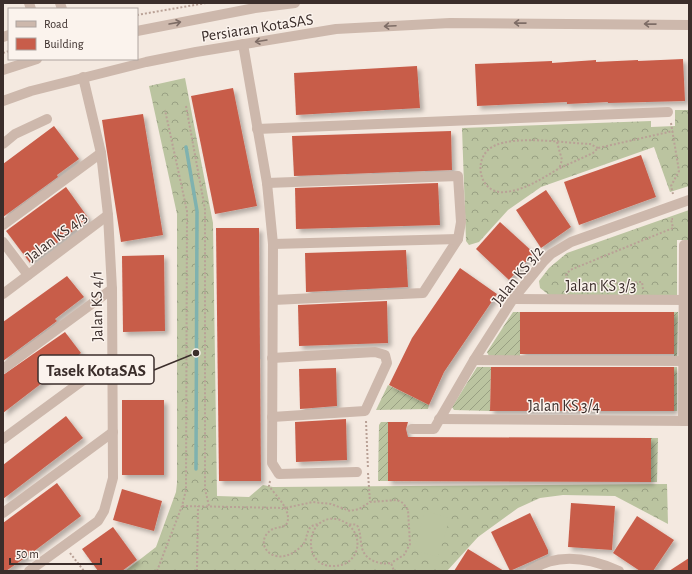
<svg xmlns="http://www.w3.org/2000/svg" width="692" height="574" viewBox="0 0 692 574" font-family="'Alegreya Sans',sans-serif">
<defs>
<pattern id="forest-crowns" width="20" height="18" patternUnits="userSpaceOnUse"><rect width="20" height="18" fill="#bbc4a0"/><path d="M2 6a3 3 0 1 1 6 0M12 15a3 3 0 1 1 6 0" fill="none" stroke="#99a083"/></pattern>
<pattern id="garden-furrows" width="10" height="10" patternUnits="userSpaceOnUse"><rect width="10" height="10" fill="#bbc4a0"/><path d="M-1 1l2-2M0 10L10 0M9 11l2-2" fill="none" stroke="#99a083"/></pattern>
<filter id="shadow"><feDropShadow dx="3.5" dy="3.5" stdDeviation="2" flood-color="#0004"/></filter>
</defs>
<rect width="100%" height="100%" fill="#f4e9e0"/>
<!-- forest -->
<g fill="url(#forest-crowns)">
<path d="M185,78L213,223L217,496L249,497L263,485L273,487L667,484L668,524L615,496L563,495L540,498L518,508L478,537L447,571H125L156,547L176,492L177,483V214L149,86Z"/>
<path d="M675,110H689V186L670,192L654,147L541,187L508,210L479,242L469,245L466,241L462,128L651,121V127L675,126Z"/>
<path d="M689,210V240H677V296L549,295L540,288L539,281L549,268L567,253Z"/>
</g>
<!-- garden -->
<g fill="url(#garden-furrows)">
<path d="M513,312H520V357L489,356L487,352Z"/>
<path d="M674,312H678L677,357H674Z"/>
<path d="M477,367H491L490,411L454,410L452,407Z"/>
<rect x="674" y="367" width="3" height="44"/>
<path d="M388,385L429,405L428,409L376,410Z"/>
<path d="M381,422H388V481H378L379,425Z"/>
<path d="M651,438H658L657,482H651Z"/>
</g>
<!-- pitch -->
<path fill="#bbc4a0" d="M425,511L450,518L438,557L414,550Z"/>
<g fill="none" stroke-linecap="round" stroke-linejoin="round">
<!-- stream -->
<path stroke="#7fb2af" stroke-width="3.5" d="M186,147L197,211L196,469"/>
</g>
<!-- building -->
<g fill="#c85d4a" filter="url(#shadow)">
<path d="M683,59L685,101L608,103V102L567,104V102L477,106L475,64L552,61V63L596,60V62L638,60V61Z"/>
<path d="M417,66L420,108L296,115L294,73Z"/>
<path d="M233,88L257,206L215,214L191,96Z"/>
<path d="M143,114L163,235L121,242L102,120Z"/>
<path d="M54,126L79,159L57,175L58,177L3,217V164Z"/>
<path d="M451,131L452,170L294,176L292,136Z"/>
<path d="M641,155L656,197L579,225L564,182Z"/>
<path d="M438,183L440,225L296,229L295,188Z"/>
<path d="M66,187L89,219L30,263L6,231Z"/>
<path d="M546,190L571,227L541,248L516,210Z"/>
<path d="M500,222L534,253L509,280L476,249Z"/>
<path d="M216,228H259L261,481H219Z"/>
<path d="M406,250L408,287L306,292L305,253Z"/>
<path d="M164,255L165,331L123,332L122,256Z"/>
<path d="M460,268L497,294L444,372L429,405L389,385L412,338Z"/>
<path d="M67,276L84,297L55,319L57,321L3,361V322Z"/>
<path d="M387,301L388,343L299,346L298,305Z"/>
<rect x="520" y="312" width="154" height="42"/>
<path d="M65,332L81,353L3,413V375Z"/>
<path d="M491,367H674V411H490Z"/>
<path d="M336,368L337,406L300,409L299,369Z"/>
<rect x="122" y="400" width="42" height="75"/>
<path d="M66,416L83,438L3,499V465Z"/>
<path d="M346,419L347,460L296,462L295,422Z"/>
<path d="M388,422H408L406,429L408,437L651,438V482L388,481Z"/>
<path d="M57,483L81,516L29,555L6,571H3V523Z"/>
<path d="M122,489L162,501L154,531L113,520Z"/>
<path d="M571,503L615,506L612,550L568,547Z"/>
<path d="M530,513L548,550V554L510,571L491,532Z"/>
<path d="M637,516L674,540L653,571H640L613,553Z"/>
<path d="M113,527L137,560L122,571H98L82,549Z"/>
<path d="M468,549L504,571H454Z"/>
<path d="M689,558V571H669Z"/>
</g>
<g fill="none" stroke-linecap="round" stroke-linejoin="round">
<!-- path -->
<g stroke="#b9a196" stroke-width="2" stroke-dasharray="2 2" stroke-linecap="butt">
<path d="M137,15L206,3"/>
<path d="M3,53L9,51"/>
<path d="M186,106L205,209V489L209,506"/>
<path d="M671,123L679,171L671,186L673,194"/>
<path d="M557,142L562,160L559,169"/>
<path d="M598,148L590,144C565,143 516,135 494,146C471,157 479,195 505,192C526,190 542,178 560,168C571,163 582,158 593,153L598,148L673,131"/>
<path d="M643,289L642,282L572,284L567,280L566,275L570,270L673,228L671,219H673"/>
<path d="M366,421L368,469"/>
<path d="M368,473L370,502"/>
<path d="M270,481L269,486C276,496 294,512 286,525C281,528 276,527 271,530C250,545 279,574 305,542C308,533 307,525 319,524"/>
<path d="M182,506L285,508L313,502L331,504L350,511L359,509L370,502L397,500L403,503L408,510L410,544L404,555L391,563"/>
<path d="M349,525C360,536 361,552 348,562C343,565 338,566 333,566C301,567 305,514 337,519C342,520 345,523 349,524C352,525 354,524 357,525C361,532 360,540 362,548C365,560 379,565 391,563L394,571"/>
<path d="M70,553L84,571"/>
<path d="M157,571L182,506L186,490L187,211L165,110"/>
<path d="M197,571L198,506"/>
</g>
<!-- minor -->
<g stroke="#cdb8ac" stroke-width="10">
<path d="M29,3L31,9"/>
<path d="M60,3L62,9"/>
<path d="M137,31L255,8L295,3"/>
<path d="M3,37L9,35"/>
<path d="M243,44L267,183L273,244L272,463L279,474L357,472"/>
<path d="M3,70L37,59"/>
<path d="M3,101L31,91L146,62L196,52L336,29L450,23L689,25"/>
<path d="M257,129L668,112"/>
<path d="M3,144L15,134L47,119"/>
<path d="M267,183L458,176L461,222L458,239L423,293L273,300"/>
<path d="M3,225L101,153"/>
<path d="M3,242L28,275"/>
<path d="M273,244L458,239"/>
<path d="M3,294L108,215"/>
<path d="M513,299L689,300"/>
<path d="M474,360L689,361"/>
<path d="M3,369L112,289"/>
<path d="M272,417L365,411L387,363L385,355L375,352L272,358"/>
<path d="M439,419L689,421"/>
<path d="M683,421L684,245H689"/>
<path d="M412,429H434L474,360L513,299L543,262L551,254L571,242L689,200"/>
<path d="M3,439L112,359"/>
<path d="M3,513L113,432"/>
<path d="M29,571L98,521L104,511L113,478L112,289L108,215L101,153L83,77"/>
<path d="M530,571C557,552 590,558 619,571"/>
</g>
</g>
<!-- one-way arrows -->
<defs><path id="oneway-shaft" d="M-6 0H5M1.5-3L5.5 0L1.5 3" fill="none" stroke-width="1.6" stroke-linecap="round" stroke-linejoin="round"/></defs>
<g stroke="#7d6c65">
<use href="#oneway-shaft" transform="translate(175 23) rotate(-10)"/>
<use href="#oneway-shaft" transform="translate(520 23) rotate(-179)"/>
<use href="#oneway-shaft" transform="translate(650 24) rotate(-179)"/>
<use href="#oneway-shaft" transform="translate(390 26) rotate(177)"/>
<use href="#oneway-shaft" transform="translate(261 41) rotate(171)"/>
</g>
<g text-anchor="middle" stroke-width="3" stroke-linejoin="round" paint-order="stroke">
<!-- street labels -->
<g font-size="16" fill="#3b2e2b" stroke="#fbf3ed">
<text transform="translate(257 27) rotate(-9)" y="6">Persiaran KotaSAS</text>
<text transform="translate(56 236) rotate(-37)" y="6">Jalan KS 4/3</text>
<text transform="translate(517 275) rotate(-51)" y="6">Jalan KS 3/2</text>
<text x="601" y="291">Jalan KS 3/3</text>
<text transform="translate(96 306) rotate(-91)" y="6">Jalan KS 4/1</text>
<text x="564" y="411">Jalan KS 3/4</text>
</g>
</g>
<!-- callouts -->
<path fill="none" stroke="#3b2e2b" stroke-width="1.5" d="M196 353L154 370"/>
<circle fill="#3b2e2b" stroke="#fbf3ed" stroke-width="1.5" cx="196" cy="353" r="4"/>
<rect fill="#fbf3ed" stroke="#3b2e2b" stroke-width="1.5" x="38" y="355" width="116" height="29" rx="4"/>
<g font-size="17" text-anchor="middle" font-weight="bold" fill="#3b2e2b">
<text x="96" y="376">Tasek KotaSAS</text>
</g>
<!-- border -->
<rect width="692" height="574" fill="none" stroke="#3b2e2b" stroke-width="8"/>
<!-- legend -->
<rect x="8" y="8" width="130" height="52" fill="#fbf3ed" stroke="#aea49f"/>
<rect x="16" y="21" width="20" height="6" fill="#cdb8ac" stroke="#aea49f"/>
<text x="44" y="28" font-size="12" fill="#3b2e2b">Road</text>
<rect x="16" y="38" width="20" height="12" fill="#c85d4a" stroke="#aea49f"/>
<text x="44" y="48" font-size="12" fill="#3b2e2b">Building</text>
<!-- scale -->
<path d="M10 558v6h91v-6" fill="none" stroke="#3b2e2b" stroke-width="2"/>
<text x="16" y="558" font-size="12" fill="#3b2e2b" stroke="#fbf3ed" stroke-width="3" paint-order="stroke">50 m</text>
</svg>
